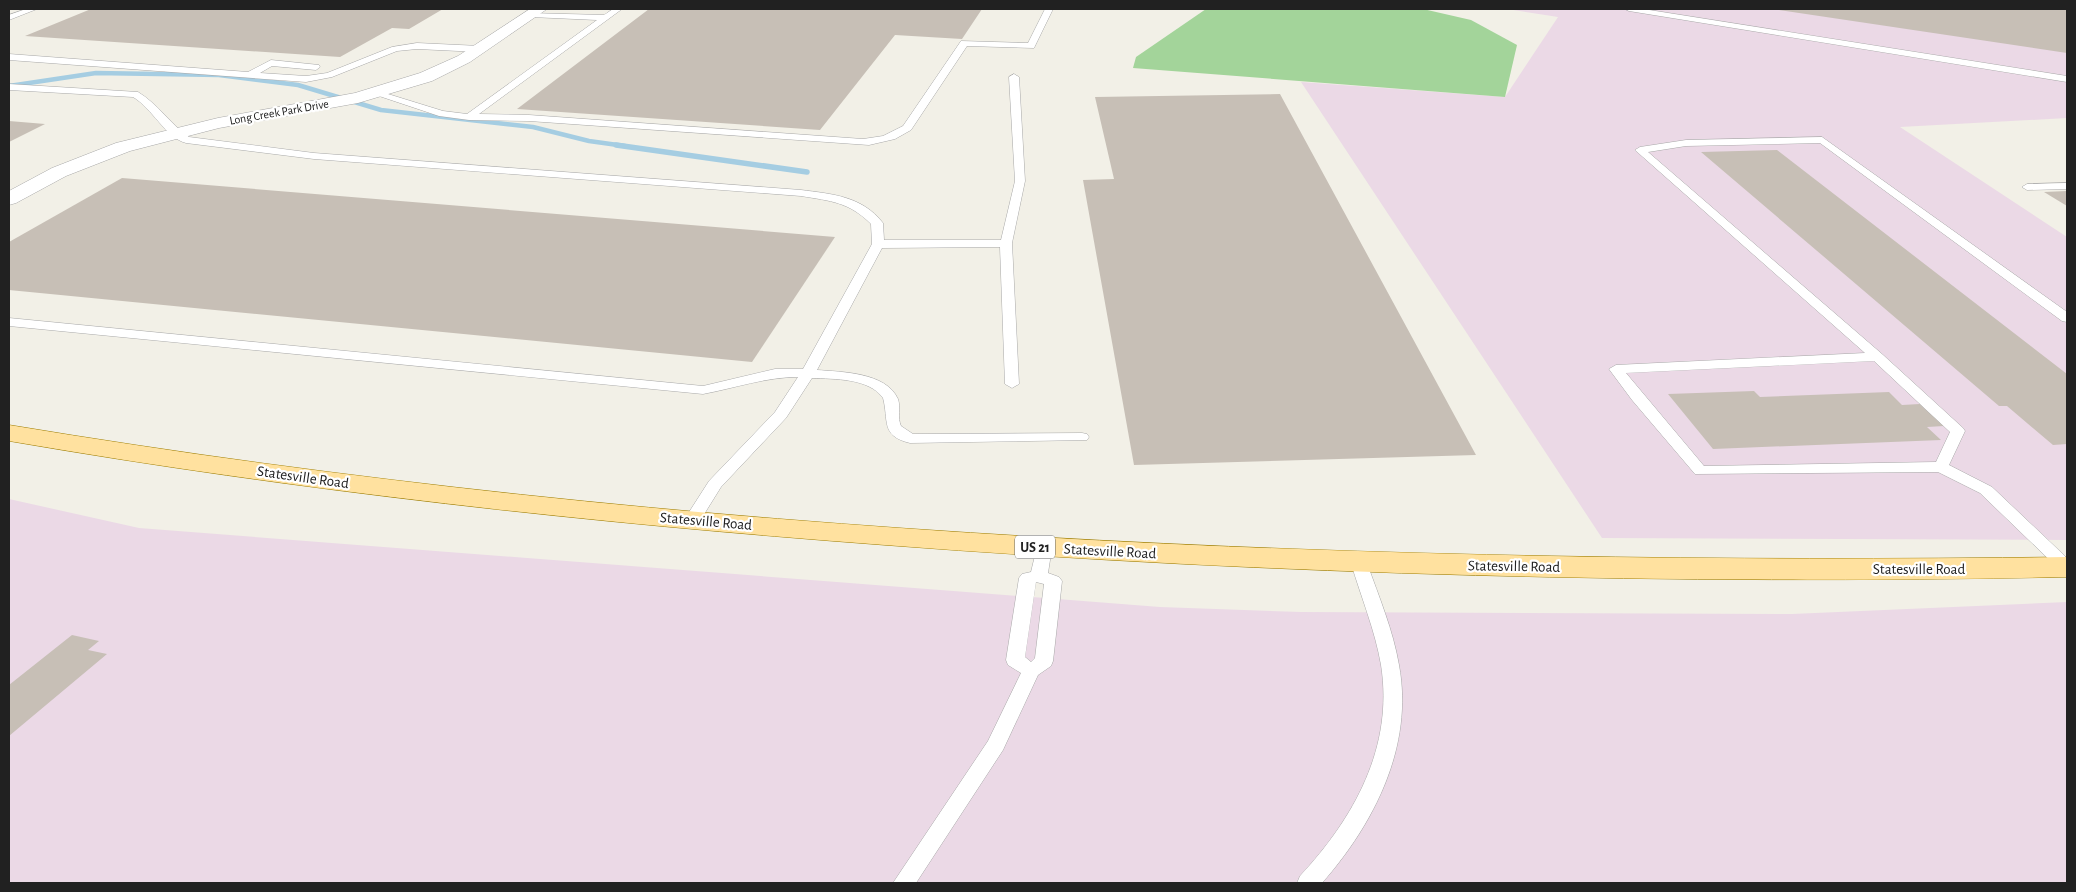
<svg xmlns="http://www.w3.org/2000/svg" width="2076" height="892" viewBox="0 0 2076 892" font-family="'Alegreya Sans',sans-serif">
<rect width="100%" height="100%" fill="#f2f0e7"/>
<!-- industrial -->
<g fill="#ebd9e6">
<path d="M1507,9H2067V118L1900,127L2067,237V540L1602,538L1301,82L1505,97L1558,17Z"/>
<path d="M9,499L139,528L1160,607L1301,612L1792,614L2067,602V883H9Z"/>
</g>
<!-- forest -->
<path fill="#a3d49a" d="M1206,9H1423L1471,20L1517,45L1505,97L1133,68L1136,57Z"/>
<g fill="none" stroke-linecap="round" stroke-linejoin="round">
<!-- stream-far1 -->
<path stroke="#a5cde2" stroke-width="4.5" d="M9,86L96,73L219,75L298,85L381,110L533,127L589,141L625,146"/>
<!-- stream -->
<path stroke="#a5cde2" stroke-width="5.5" d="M616,145L807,172"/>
</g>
<!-- building -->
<g fill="#c7bfb6">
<path d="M91,9H443L409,29L392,28L340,57L25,36Z"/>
<path d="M649,9H982L962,39L895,35L820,130L517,109Z"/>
<path d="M1779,9H2067V53L1779,10Z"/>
<path d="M1280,94L1476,455L1134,465L1083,180L1114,179L1095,97Z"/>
<path d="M9,121L45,124L9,142Z"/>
<path d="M1777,150L2067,374V444L2053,445L2007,406H1999L1701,152Z"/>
<path d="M122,178L835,237L752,362L9,290V242Z"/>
<path d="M2067,191V206L2044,192Z"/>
<path d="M1754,391L1760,397L1889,392L1902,405L1920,404L1944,426L1927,427L1941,440L1713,449L1668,394Z"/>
<path d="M72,635L99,641L88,650L107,654L9,736V685Z"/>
</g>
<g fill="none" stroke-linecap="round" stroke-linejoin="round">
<!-- service casing -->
<g stroke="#a8a8a8" stroke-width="1">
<g id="service">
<path d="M26,9H37L9,20V15Z"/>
<path d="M613,9H622L479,114L529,115L863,139L883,136L903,126L961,41L1028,43L1045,9H1053L1034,48L967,46L911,130L895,139L869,145L529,121L469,120L439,116L370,93L375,90L443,111L467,114L597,20L531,17L527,15L528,13L604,15Z"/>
<path d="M1625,9H1643L2067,76V82L1629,11Z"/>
<path d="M417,43L480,46L484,49L480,52L417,49L397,51L332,77L306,82L9,60V54L248,72L271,60L319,65L320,67L316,70L272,66L260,73L306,76L327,73L392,47Z"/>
<path d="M1014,74L1019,77L1025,181L1012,243L1019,384L1012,388L1005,384L1000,247L882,248L817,370C841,372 886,372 898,399C901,408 897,417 901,426L913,434L1082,433L1087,434L1089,437L1087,440L910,443C880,436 889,420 883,398C869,378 834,379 812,378L786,418L721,487L698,524L692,525L686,524L684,520L709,481L775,412L798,377C766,377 735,388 703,394L9,326V318L703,386L775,369H803L872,244L871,224C849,202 831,201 801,196L314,159L186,143C166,138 152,108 133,97L9,90V84L138,92C158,104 170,124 189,137L314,153L801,190C832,194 862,196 883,223L884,240H1001L1015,181L1009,77Z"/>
<path d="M1822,137L2067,312V322L2062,321L1820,143L1686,146L1648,152L1882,354L1963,428L1965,431L1949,465L1992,487L2067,558V573L2061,571L1980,493L1938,472L1695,474L1632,400L1609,369L1616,365L1865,353L1635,150L1640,147L1686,140ZM1874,361L1950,432L1936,462L1704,466L1626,373Z"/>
<path d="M2067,183V189L2027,190L2022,187L2027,184Z"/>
<path d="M1044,542L1050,543L1052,547L1048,573L1059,577L1062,581L1053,661L1051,666L1038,675L1003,750L916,883H893L988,741L1021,673L1008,665L1006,660L1019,578L1022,574L1031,572L1038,543ZM1036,582L1044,584L1035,658L1031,662L1025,657Z"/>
<path d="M1359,557L1365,559L1367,563C1379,597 1393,630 1399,665C1414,746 1374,824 1322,883H1297L1300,876C1354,818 1394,747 1381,665C1375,630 1361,597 1351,563L1353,559Z"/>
</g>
</g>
<!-- minor casing -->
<g stroke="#a8a8a8" stroke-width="1">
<path id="minor" d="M530,9H547L470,62L432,81L358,103L219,128L130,151L66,176L16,203L9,205V191L52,168L116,143L218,118L355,93L420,73L458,56Z"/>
</g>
<!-- primary casing -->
<g stroke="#9e7d00" stroke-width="1">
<path id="primary" d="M9,425C688,538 1380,566 2067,557V577C1673,585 1278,575 885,545C591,523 299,491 9,441Z"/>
</g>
<!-- service -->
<use href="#service" fill="#fff" fill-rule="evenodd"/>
<!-- minor -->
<use href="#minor" fill="#fff" fill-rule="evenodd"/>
<!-- primary -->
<use href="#primary" fill="#ffe19f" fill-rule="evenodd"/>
</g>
<g text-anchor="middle" stroke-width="4.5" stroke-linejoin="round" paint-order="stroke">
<!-- far-street labels -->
<g font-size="12" fill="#212121" stroke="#fff">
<text transform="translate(279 112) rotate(-10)" y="4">Long Creek Park Drive</text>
</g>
<!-- shield labels -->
<rect fill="#fff" stroke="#646464" stroke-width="1" x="1015" y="535.5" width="40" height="23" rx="4"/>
<g font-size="14" font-weight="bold" fill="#212121">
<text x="1035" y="552">US 21</text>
</g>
<!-- street labels -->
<g font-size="15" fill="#212121" stroke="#fff">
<text transform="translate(303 477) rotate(8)" y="5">Statesville Road</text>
<text transform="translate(706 521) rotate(5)" y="5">Statesville Road</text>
<text transform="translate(1110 551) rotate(3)" y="5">Statesville Road</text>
<text transform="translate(1514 566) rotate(1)" y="5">Statesville Road</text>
<text x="1919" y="574">Statesville Road</text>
</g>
</g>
<!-- border -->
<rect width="2076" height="892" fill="none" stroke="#212121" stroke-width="20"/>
</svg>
